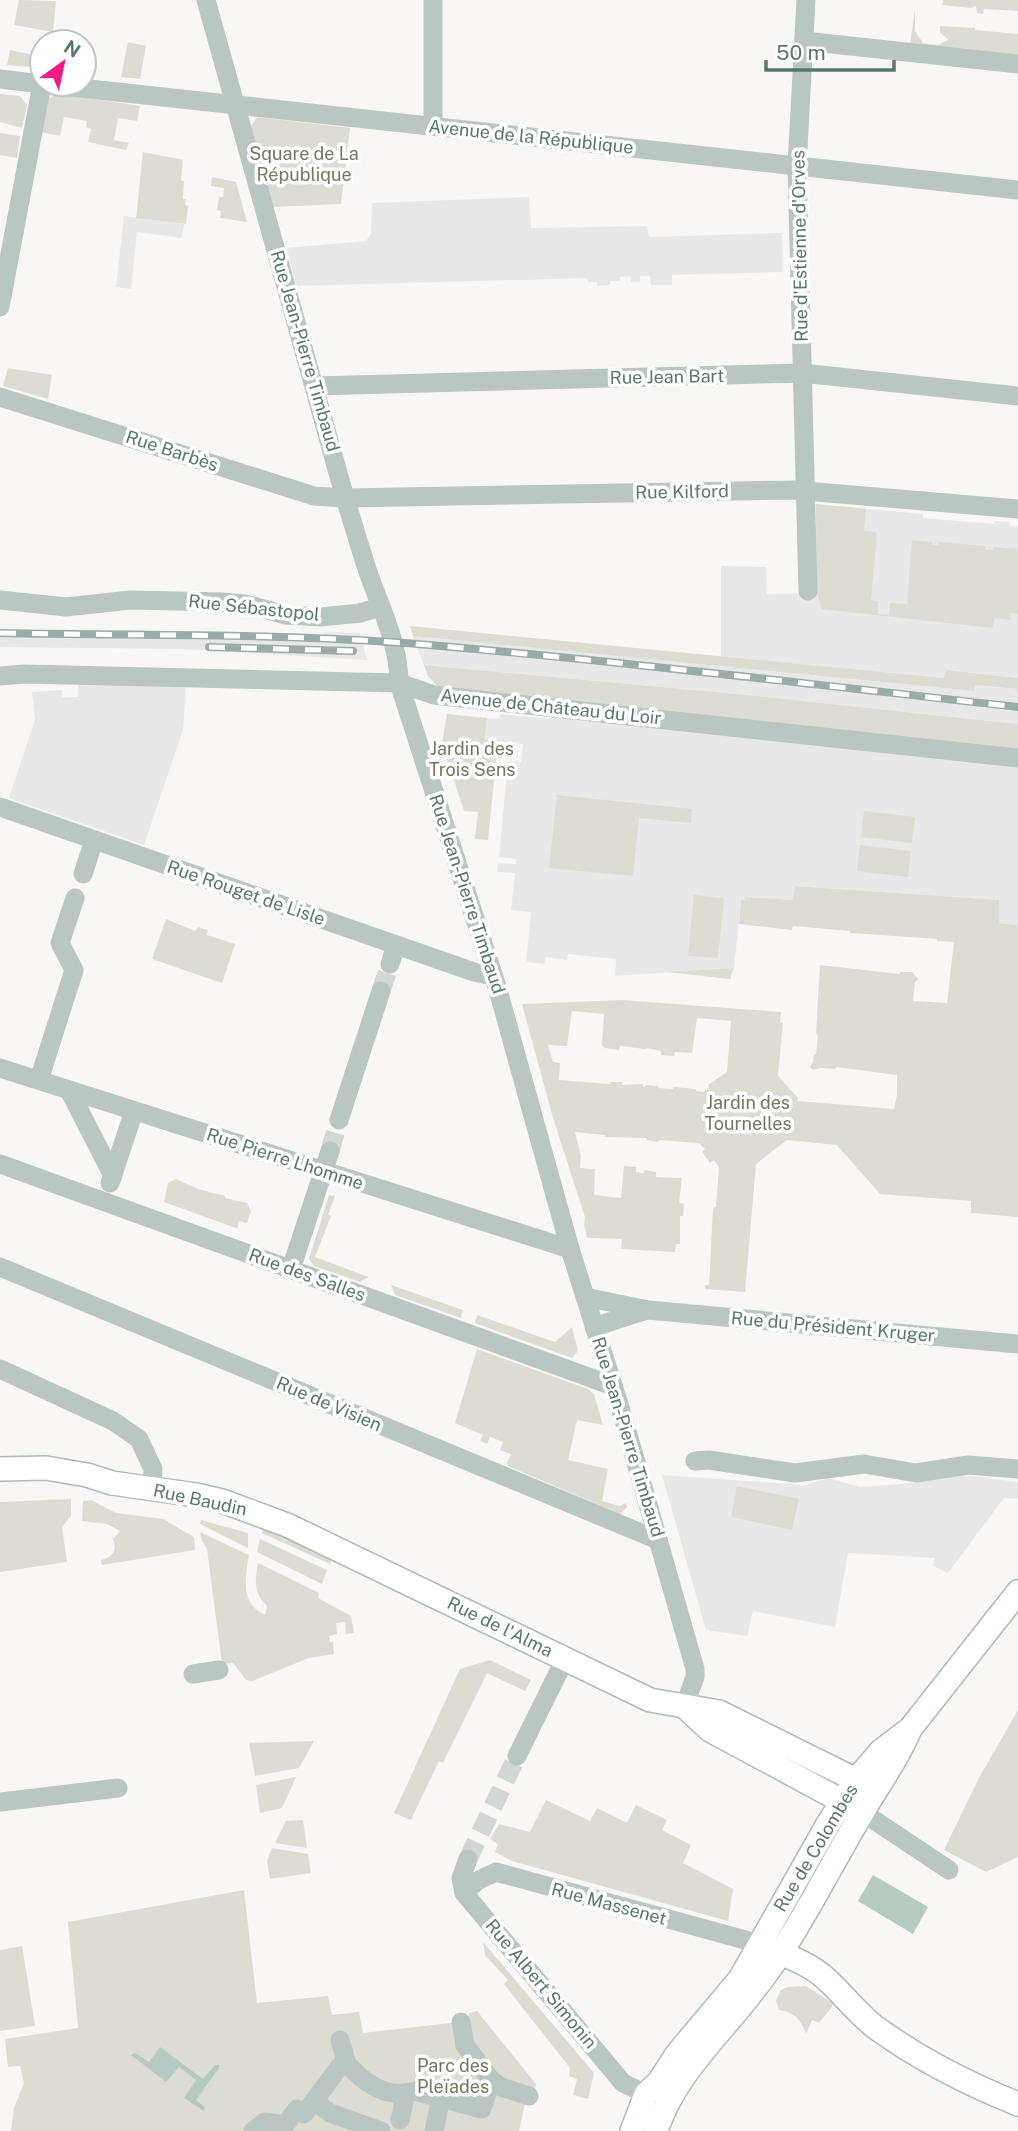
<svg xmlns="http://www.w3.org/2000/svg" width="1018" height="2131" viewBox="0 0 1018 2131" font-family="'Public Sans',sans-serif">
<rect width="100%" height="100%" fill="#f9f7f6"/>
<!-- built -->
<g fill="#e7e8e7">
<path d="M529,197L531,228L647,226L649,237L782,233L783,272L672,275V285H651L650,276H640V282H631L630,276L620,277V281H610V285L597,286V282H588L587,278L297,286L286,248L366,241L371,234L372,203Z"/>
<path d="M124,216L184,224L182,238L137,232L131,289L116,287Z"/>
<path d="M816,504L923,514V518L994,524L995,521L1010,522V526L1018,527V678L948,670L945,678L721,657V566L766,567L767,594L817,593Z"/>
<path d="M0,629L123,630L324,636V632L360,633L367,660L182,649L0,647Z"/>
<path d="M413,636L974,691L975,685L1018,689V724L748,695L424,665Z"/>
<path d="M78,683L186,684L183,730L144,845L9,798L35,720L32,692L62,690V697H78Z"/>
<path d="M500,714L551,719L552,716L1018,766V925L999,923L998,900L795,886L793,900L746,897L745,900H741L734,968L615,976L616,959L568,954L567,960L546,957L545,964L526,962L531,912L511,910L515,873L497,872L498,863L516,864V859L499,857L508,761L521,762L523,744L485,740L487,718L499,719Z"/>
<path d="M947,1473L1018,1482V1499L1004,1498L948,1573L932,1565L935,1558L848,1553L835,1627L753,1611L747,1636L706,1630L662,1475L805,1485L828,1478L860,1487L913,1483Z"/>
</g>
<!-- green -->
<g fill="#dddcd2" fill-rule="evenodd">
<path d="M19,0L56,1L53,32L14,25Z"/>
<path d="M943,0H1018V11L984,9L983,14L977,13L976,6L971,8L942,5Z"/>
<path d="M915,9V31L923,43L938,45L948,40L940,32V26L975,28V30L1018,34V55L910,44Z"/>
<path d="M128,42L146,46L140,79L121,77Z"/>
<path d="M10,50L42,57V68L7,65Z"/>
<path d="M57,93L140,106L137,121L118,118L114,140L129,143L126,150L88,142L91,129L86,127L87,121L64,117L60,136L40,132L48,99Z"/>
<path d="M0,94L20,96L27,105L22,128L0,122Z"/>
<path d="M257,117L350,128L341,204L273,207L250,127Z"/>
<path d="M0,133L20,136L17,158L0,155Z"/>
<path d="M143,152L183,160L181,181H184L183,199H186L185,205L188,206L186,224L136,218Z"/>
<path d="M212,177L236,182L247,222L220,218L221,211L217,210L219,197H223L224,188L211,186Z"/>
<path d="M8,368L52,375L48,399L3,386Z"/>
<path d="M816,504L866,509L864,531L877,532L871,600L878,601V614L889,615L890,603L907,604L912,540L932,542V545L939,546V542L985,546L986,550H993V547L1018,549V614L1011,613L1010,620L994,618L993,628L822,609L817,593Z"/>
<path d="M410,626L944,678L947,670L1018,678V689L975,685L974,691L413,636Z"/>
<path d="M424,665L748,695L1018,724V752L440,689L428,676Z"/>
<path d="M447,714L487,718L485,740L498,741L488,840L475,839L478,812L464,811L442,743Z"/>
<path d="M557,795L692,809L691,823L639,818L633,876L549,868Z"/>
<path d="M864,811L915,817L912,843L861,837Z"/>
<path d="M860,845L911,851L908,877L857,871Z"/>
<path d="M795,886L999,900V923L1018,925V1217L971,1213V1201L880,1194L837,1145L787,1140L756,1164L745,1292L705,1289V1285H709L713,1208L716,1207L719,1167L714,1160L710,1163L702,1152L705,1149L699,1143L659,1140L658,1142L647,1140L646,1138L605,1137V1135L575,1132L581,1156L580,1168L595,1169L594,1195L621,1198L624,1166L636,1167V1172L644,1173V1170L656,1172V1177L682,1178L679,1203L684,1204L683,1216H680V1244H676L675,1252L621,1249L622,1239L587,1238L584,1225L585,1217L553,1118L522,1004L622,1000L781,1012L780,1022L783,1023L778,1076L798,1098V1101L894,1109L897,1095V1075L836,1067L835,1069L821,1068L813,1070L810,1067L813,1062L814,1054H816L818,1035L816,1034L820,965L900,974V972H912L918,979L915,982L913,1001L947,1003L954,942L937,941V939L850,933V931L793,926L792,930L739,924L741,900H745V897L793,900ZM572,1011L604,1014L602,1045L605,1048L619,1050L620,1046L645,1049L647,1048L661,1051V1055L674,1056L675,1052L692,1053L697,1018L731,1021L727,1072L708,1085L709,1087L703,1092L696,1091V1089L674,1087L673,1089L658,1088V1086L647,1085L643,1087V1084L622,1085V1082H611L610,1084L559,1080L560,1063L553,1062L548,1045L567,1046Z"/>
<path d="M694,895L724,898L718,958L688,956Z"/>
<path d="M166,919L195,931L198,927L208,930L207,935L235,944L222,983L152,959Z"/>
<path d="M734,968L730,979L667,972Z"/>
<path d="M176,1179L198,1189L225,1196V1198L247,1203L251,1211L247,1223L239,1221L237,1228L244,1231L164,1202L168,1183Z"/>
<path d="M329,1195L335,1196L328,1215L331,1216L315,1257L369,1277L360,1282L314,1266L309,1259Z"/>
<path d="M391,1285L463,1310L461,1318L395,1295Z"/>
<path d="M477,1315L555,1342L572,1327L578,1351L572,1358L475,1323Z"/>
<path d="M477,1349L588,1389L594,1394L603,1425L577,1420L568,1460L608,1469L602,1501L620,1506L626,1503L627,1507L620,1514L508,1466L507,1463L511,1454L500,1450L503,1442L490,1437L487,1444L480,1441L483,1435L455,1423Z"/>
<path d="M737,1486L799,1499L792,1530L731,1517Z"/>
<path d="M71,1499V1516L62,1527L67,1562L0,1572V1502Z"/>
<path d="M91,1500L116,1513L163,1519L194,1537L195,1550L102,1565L101,1560C113,1557 117,1551 113,1539L120,1531L107,1524L82,1521L83,1501Z"/>
<path d="M201,1520L248,1533V1548L200,1524Z"/>
<path d="M263,1525L333,1556L330,1564L262,1533Z"/>
<path d="M200,1532L249,1555C245,1579 240,1603 265,1615L267,1606C253,1593 255,1580 258,1563L319,1593L318,1598L351,1616L354,1633L346,1634L345,1622L336,1623L337,1634L329,1636L330,1642H333L334,1654L309,1658L252,1681L246,1680L233,1663L222,1664L207,1549L202,1541Z"/>
<path d="M260,1539L327,1570L322,1584L257,1552Z"/>
<path d="M490,1660L531,1680L525,1691L487,1673L443,1763L439,1761L411,1820L394,1813L460,1669Z"/>
<path d="M1018,1710V1857L986,1872L944,1850L979,1778Z"/>
<path d="M314,1741L299,1768L255,1776L249,1743Z"/>
<path d="M296,1777L282,1808L260,1813L256,1785Z"/>
<path d="M546,1800L590,1821L597,1808L627,1823L636,1805L667,1820L662,1830L691,1845L683,1863L733,1889L728,1921L512,1861L495,1852L498,1844L490,1839L499,1824L530,1832Z"/>
<path d="M303,1820L307,1848L275,1843L286,1821Z"/>
<path d="M272,1848L308,1854L311,1873L270,1879L267,1861Z"/>
<path d="M244,1890L257,2003L328,1996L332,2015L359,2012L363,2033L468,2021L469,2013L477,2011L536,2084L534,2093L528,2091L519,2131H11L14,2108L24,2083L20,2066L8,2067L5,2039L78,2028L68,1922Z"/>
<path d="M483,1942L594,2073L588,2099L573,2095L577,2079L569,2076L570,2068L504,1984L508,1980L485,1955Z"/>
<path d="M22,1946L35,2026L0,2031V1950Z"/>
<path d="M806,1986L834,2004L819,2023L812,2020L806,2034C802,2020 794,2012 779,2010L776,2001L781,1990L788,1987Z"/>
</g>
<!-- water -->
<g fill="#b5cac0">
<path d="M873,1875L928,1907L913,1934L858,1901Z"/>
<path d="M160,2047L203,2079L215,2065H219V2068L196,2100L205,2107L204,2111L184,2098L196,2080L179,2067L166,2082L131,2055L135,2053L149,2062Z"/>
</g>
<g fill="none" stroke-linecap="round" stroke-linejoin="round">
<!-- minor-tunnel -->
<g stroke="#d1d7d4" stroke-width="19" stroke-dasharray="19 10" stroke-linecap="butt">
<path d="M381,991L390,964"/>
<path d="M330,1151L339,1120"/>
<path d="M468,1859L517,1756"/>
</g>
<!-- major casing -->
<g stroke="#aebbb7" stroke-width="26">
<g id="major">
<path d="M0,1469L46,1468L87,1475L112,1483L196,1495L222,1501L287,1525L650,1700L719,1712L856,1780L874,1793"/>
<path d="M685,1707L710,1730L853,1807"/>
<path d="M768,1948C787,1956 810,1964 825,1978C842,1993 857,2013 875,2027C919,2059 968,2084 1018,2104"/>
<path d="M632,2131L646,2094L659,2082L677,2054L740,1979L828,1824L856,1780L881,1751L907,1731"/>
<path d="M656,2131C674,2075 718,2037 753,1991C797,1936 826,1873 862,1813C878,1785 898,1759 910,1729L1018,1592"/>
</g>
</g>
<!-- minor -->
<g stroke="#bac6c2" stroke-width="19">
<path d="M206,0L345,498C353,523 360,548 368,572C381,609 399,644 399,683L498,990L570,1249L623,1417L695,1669V1677L684,1707"/>
<path d="M806,0L797,166L808,591"/>
<path d="M804,41L1018,64"/>
<path d="M0,79L42,84L0,307"/>
<path d="M44,84L1018,190"/>
<path d="M433,126V0"/>
<path d="M315,386L802,373L1018,396"/>
<path d="M0,397L314,496L345,498L793,490L1018,509"/>
<path d="M0,600L66,607L130,600L222,602L245,604L286,615L321,617L360,613L381,607"/>
<path d="M0,676L25,674L399,683L434,695L1018,758"/>
<path d="M0,807L474,972L493,976"/>
<path d="M83,874L94,840"/>
<path d="M390,964L396,945"/>
<path d="M0,1068L570,1249"/>
<path d="M39,1080L74,970L60,943L75,898"/>
<path d="M69,1090L113,1176"/>
<path d="M339,1120L381,991"/>
<path d="M0,1164L613,1386"/>
<path d="M110,1183L134,1111"/>
<path d="M0,1267L658,1540"/>
<path d="M291,1269L330,1151"/>
<path d="M585,1297L648,1310L1018,1344"/>
<path d="M594,1327L647,1310"/>
<path d="M0,1369L113,1421L139,1439L153,1469L152,1489"/>
<path d="M695,1461L709,1460L795,1473L864,1464L916,1473L968,1465L1018,1469"/>
<path d="M193,1674L219,1670"/>
<path d="M517,1756L565,1659"/>
<path d="M0,1802L118,1788"/>
<path d="M862,1812L949,1870"/>
<path d="M468,1859L461,1878L464,1893L623,2083L646,2094"/>
<path d="M464,1893L477,1881L496,1872L760,1944"/>
<path d="M461,2022L465,2045L491,2080L501,2087L529,2096"/>
<path d="M340,2040L347,2064"/>
<path d="M406,2093L415,2091L482,2109L491,2080"/>
<path d="M314,2101L340,2066L347,2064C363,2081 381,2096 406,2093L400,2120"/>
<path d="M253,2131L265,2122L285,2125L297,2109L304,2114L314,2101L330,2113L381,2131"/>
<path d="M434,2131L441,2098"/>
</g>
<!-- major -->
<use href="#major" stroke="#fff" stroke-width="23"/>
<!-- rail casing -->
<g stroke="#9aaca7" stroke-width="8">
<g id="rail">
<path d="M0,633C139,636 279,633 418,644C618,661 818,685 1018,707"/>
<path d="M209,647L353,651"/>
</g>
</g>
<!-- rail -->
<use href="#rail" stroke="#fff" stroke-width="5" stroke-dasharray="16" stroke-linecap="butt"/>
</g>
<g text-anchor="middle" stroke-width="7" stroke-linejoin="round" paint-order="stroke">
<!-- street labels -->
<g font-size="18" fill="#58786e" stroke="#fff">
<text transform="translate(531 137) rotate(6)" y="6">Avenue de la République</text>
<text transform="translate(800 246) rotate(-91)" y="6">Rue d'Estienne d'Orves</text>
<text transform="translate(305 351) rotate(74)" y="6">Rue Jean-Pierre Timbaud</text>
<text transform="translate(667 377) rotate(-1)" y="6">Rue Jean Bart</text>
<text transform="translate(172 451) rotate(18)" y="6">Rue Barbès</text>
<text transform="translate(682 492) rotate(-1)" y="6">Rue Kilford</text>
<text transform="translate(254 608) rotate(6)" y="6">Rue Sébastopol</text>
<text transform="translate(551 707) rotate(6)" y="6">Avenue de Château du Loir</text>
<text transform="translate(246 893) rotate(19)" y="6">Rue Rouget de Lisle</text>
<text transform="translate(467 894) rotate(72)" y="6">Rue Jean-Pierre Timbaud</text>
<text transform="translate(285 1159) rotate(18)" y="6">Rue Pierre Lhomme</text>
<text transform="translate(307 1275) rotate(20)" y="6">Rue des Salles</text>
<text transform="translate(833 1327) rotate(5)" y="6">Rue du Président Kruger</text>
<text transform="translate(329 1404) rotate(23)" y="6">Rue de Visien</text>
<text transform="translate(628 1437) rotate(73)" y="6">Rue Jean-Pierre Timbaud</text>
<text transform="translate(200 1500) rotate(12)" y="6">Rue Baudin</text>
<text transform="translate(500 1627) rotate(26)" y="6">Rue de l'Alma</text>
<text transform="translate(816 1848) rotate(-59)" y="6">Rue de Colombes</text>
<text transform="translate(609 1904) rotate(15)" y="6">Rue Massenet</text>
<text transform="translate(541 1984) rotate(50)" y="6">Rue Albert Simonin</text>
</g>
<!-- park labels -->
<g font-size="18" fill="#74765d" stroke="#fff">
<text x="304" y="160">Square de La<tspan x="304" dy="21">République</tspan></text>
<text x="472" y="755">Jardin des<tspan x="472" dy="21">Trois Sens</tspan></text>
<text x="748" y="1109">Jardin des<tspan x="748" dy="21">Tournelles</tspan></text>
<text x="453" y="2072">Parc des<tspan x="453" dy="21">Pleïades</tspan></text>
</g>
</g>
<!-- north arrow -->
<g transform="translate(63 63) rotate(33)"><circle r="33" fill="#ffffff" stroke="#bcc9c5" stroke-width="2"/>
<path d="M0-5L12 26L0 18L-12 26Z" fill="#f31c8a"/>
<text y="-10" font-size="19" font-weight="bold" text-anchor="middle" fill="#58786e">N</text>
</g>
<!-- scale -->
<path d="M766 60v10h128v-10" fill="none" stroke="#58786e" stroke-width="3.5"/>
<text x="776" y="60" font-size="21" fill="#58786e" stroke="#ffffff" stroke-width="5" paint-order="stroke">50 m</text>
</svg>
